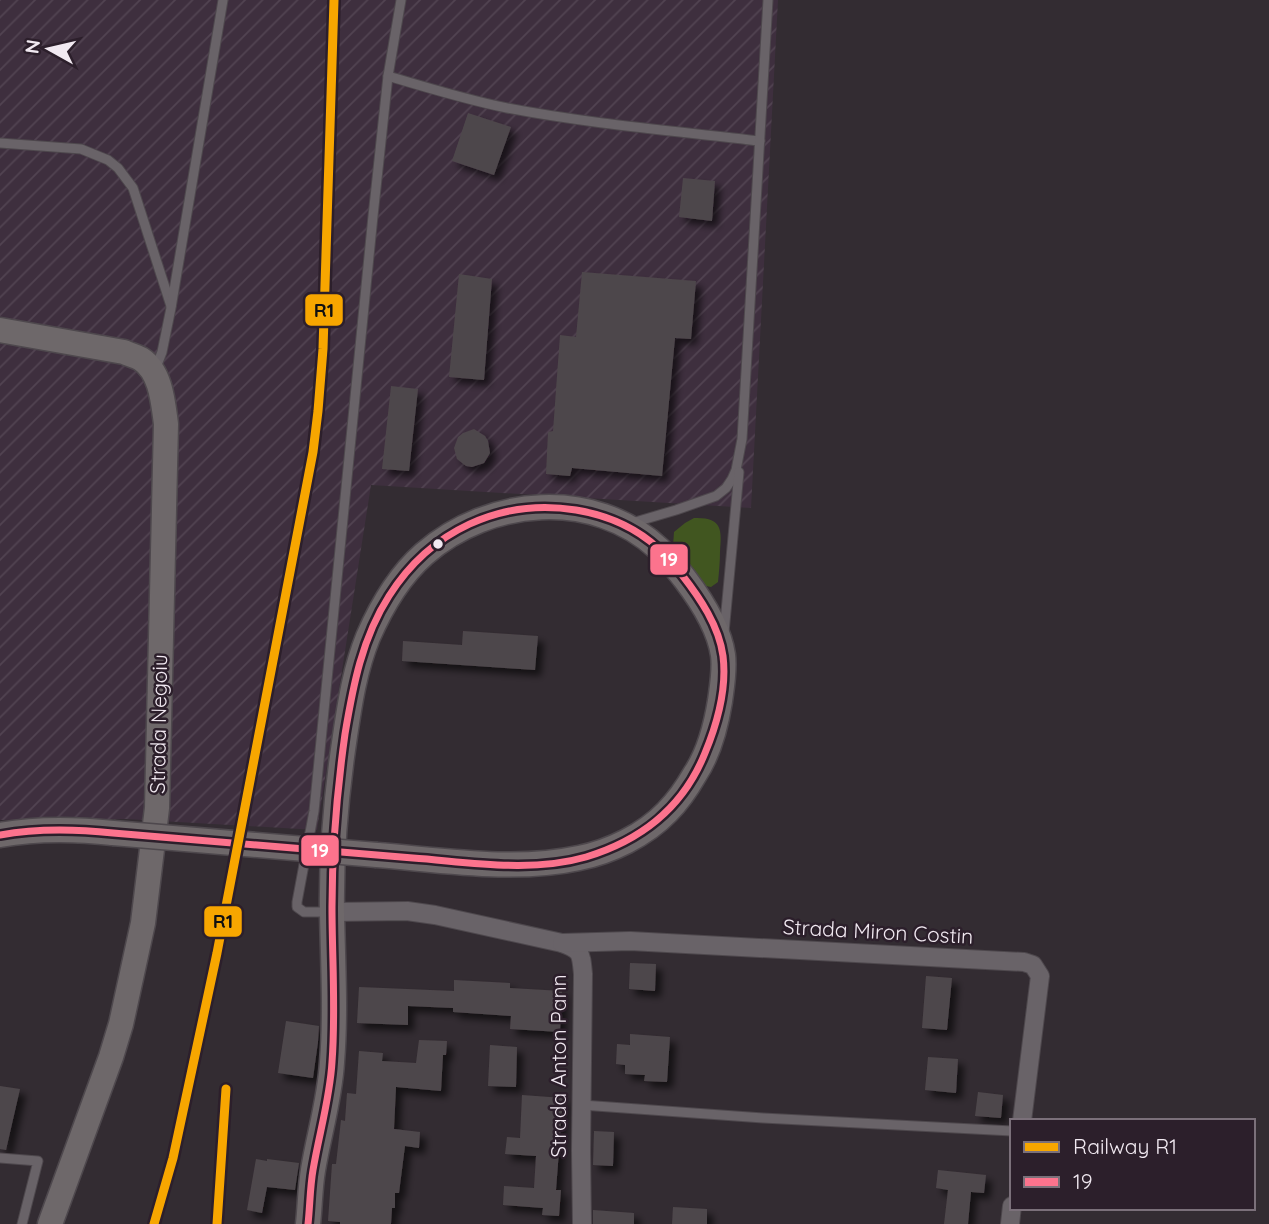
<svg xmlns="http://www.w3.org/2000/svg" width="1269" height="1224" viewBox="0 0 1269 1224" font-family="Quicksand,sans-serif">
<defs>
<pattern id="industrial-furrows" width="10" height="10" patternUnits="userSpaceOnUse" patternTransform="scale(1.75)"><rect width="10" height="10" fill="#3e2f3e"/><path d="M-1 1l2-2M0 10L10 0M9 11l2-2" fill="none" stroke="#514351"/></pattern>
<filter id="shadow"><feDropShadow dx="6" dy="6" stdDeviation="3.5" flood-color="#0009"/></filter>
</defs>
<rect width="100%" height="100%" fill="#332c32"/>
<!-- industrial -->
<path fill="url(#industrial-furrows)" d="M0,0H778L751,508L371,485L317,830L126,819L0,820Z"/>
<!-- green -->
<path fill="#415620" d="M694,518C722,517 722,529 720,552C720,562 719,572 718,582L711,587L706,586L673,546L674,532L685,523Z"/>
<!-- building -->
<g fill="#4e474b" filter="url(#shadow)">
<path d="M468,113L511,127L494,175L452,161Z"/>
<path d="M683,178L715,181L712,221L679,217Z"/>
<path d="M582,272L696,281L691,339L675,338L662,476L572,468L570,476L546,474L548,432L553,431L560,335L576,337Z"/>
<path d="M459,274L492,279L484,380L449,377Z"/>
<path d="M391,386L418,389L409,471L382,469Z"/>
<path d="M474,429L485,436L488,441L490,453L484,463L472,467L466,466L457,459L454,448L458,437L463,433Z"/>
<path d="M463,631L538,636L535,670L402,661L403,641L462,645Z"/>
<path d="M630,963L656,964L655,991L629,989Z"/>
<path d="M926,976L952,978L947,1030L922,1028Z"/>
<path d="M454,980L510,983V988L562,991L560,1032L510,1029L511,1016L453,1012V1008L408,1006V1025L357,1023L359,987L454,991Z"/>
<path d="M286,1021L319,1026L318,1042L313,1078L278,1073Z"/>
<path d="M630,1034L670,1037L667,1082L644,1081L645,1075L625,1074V1065L616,1064L617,1044L630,1045Z"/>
<path d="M419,1040L447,1041L446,1055H443L441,1091L396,1087L394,1129L420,1132L419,1148L405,1146L399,1193H395V1208H392L391,1224H340V1222L328,1221L332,1164H336L341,1120L345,1121L347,1093L356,1094L359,1051L383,1053L382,1061L416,1063Z"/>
<path d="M490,1045L517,1047L516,1087L488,1086Z"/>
<path d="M928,1057L958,1059L956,1093L925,1090Z"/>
<path d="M0,1086L20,1089L6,1150L0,1149Z"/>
<path d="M978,1092L1003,1095L1001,1118L975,1116Z"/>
<path d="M522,1095L563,1098L556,1190H561L559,1216L542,1215L543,1208L503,1205L504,1186L534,1188L536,1156L505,1154L507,1137L520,1138Z"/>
<path d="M594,1131L614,1132L613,1166L593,1165Z"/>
<path d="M256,1159L267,1161V1159L299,1163L295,1190L267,1187L262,1213L247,1210Z"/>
<path d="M938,1170L986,1175L984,1193L971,1192L968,1224H944L948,1190L936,1188Z"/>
<path d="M673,1207L707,1209V1224H672Z"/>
<path d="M593,1210L634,1213V1224H593Z"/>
</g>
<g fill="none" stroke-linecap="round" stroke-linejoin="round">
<!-- lane casing -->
<g stroke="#4e484d" stroke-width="11">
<g id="lane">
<path d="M388,76C428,88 467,100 507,108C590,124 676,131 760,141"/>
<path d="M0,143L81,149L108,160L118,168L133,188L171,306"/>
<path d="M155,370L162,352L171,308L223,0"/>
<path d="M632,523L676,510L716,496L726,488L732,479L736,470L742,439L768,0"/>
<path d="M724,633L739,472"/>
<path d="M329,912H304L297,907V902L314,811L373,216L388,76L401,0"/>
<path d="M582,1105L763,1118L1012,1131"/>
<path d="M0,1158L38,1161L22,1224"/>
</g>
</g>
<!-- street casing -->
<g stroke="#4e484d" stroke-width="20">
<g id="street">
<path d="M332,912L407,911L435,915L562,943C582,950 581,954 583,974L581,1151L582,1224"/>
<path d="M562,943L630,941L1024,962L1033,965L1040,976L1022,1121"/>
<path d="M1010,1224L1012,1206"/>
</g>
</g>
<!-- secondary casing -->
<g stroke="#4e484d" stroke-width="27">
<g id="secondary">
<path d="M0,330L124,352C130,355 136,356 141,359C161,372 163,402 166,424L157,808L143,923L121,1024L111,1057L50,1224"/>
<path d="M0,835C38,828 75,829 113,833"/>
<path d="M308,1224C310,1206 310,1188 313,1170C319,1134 330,1098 332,1062C336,1013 333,964 332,914C331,855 336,795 345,736C350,702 355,669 368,637C381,607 399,576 424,554C489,497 594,488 659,549C669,558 677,569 685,579C701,600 719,627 723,655C725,670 722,686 720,701C716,726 709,753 695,774C687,788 678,801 667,812C645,835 610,852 579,858C515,872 441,860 377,855"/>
</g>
</g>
<!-- lane -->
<use href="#lane" stroke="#696368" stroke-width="9"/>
<!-- street -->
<use href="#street" stroke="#696368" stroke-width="18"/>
<!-- secondary -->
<use href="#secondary" stroke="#6e686a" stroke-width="24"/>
<!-- secondary-bridge casing -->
<g stroke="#4e484d" stroke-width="27" stroke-linecap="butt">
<path id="secondary-bridge" d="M113,833L377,855"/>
</g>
<!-- secondary-bridge -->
<use href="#secondary-bridge" stroke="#6e686a" stroke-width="24"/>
<!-- bus-1 casing -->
<g stroke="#2c1f2b" stroke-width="12">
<path id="bus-1" d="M0,835C38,828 75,829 113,833C213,841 313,850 413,858C469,862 531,873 586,857C642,840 683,808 705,753C717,724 727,688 723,656C719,626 700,598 682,575C674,566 667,556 658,548C635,527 606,515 576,510C500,498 430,531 389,596C362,638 353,686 345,734C337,791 332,849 332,907C332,958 336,1010 332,1062C330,1098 319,1134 313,1170C310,1187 310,1206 308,1224"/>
</g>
<!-- bus-1 -->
<use href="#bus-1" stroke="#fc738d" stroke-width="7"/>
<!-- rail-1 casing -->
<g stroke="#2c1f2b" stroke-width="14">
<g id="rail-1">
<path d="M154,1224L173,1158L217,953L313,452L318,411L323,349L334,0"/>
<path d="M217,1224L226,1089"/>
</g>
</g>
<!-- rail-1 -->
<use href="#rail-1" stroke="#f7a600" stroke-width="9"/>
</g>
<!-- markers -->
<circle fill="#f1e9f1" stroke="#2c1f2b" stroke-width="2.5" cx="438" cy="544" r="6"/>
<g text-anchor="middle" stroke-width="5" stroke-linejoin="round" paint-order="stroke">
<!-- street labels -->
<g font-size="21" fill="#f1e9f1" stroke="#2c1f2b">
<text transform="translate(159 724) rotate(-89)" y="7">Strada Negoiu</text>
<text transform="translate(878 932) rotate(3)" y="7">Strada Miron Costin</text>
<text transform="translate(559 1066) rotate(-90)" y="7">Strada Anton Pann</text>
</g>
</g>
<g stroke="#2c1f2b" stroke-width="2.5">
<rect x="304" y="293" width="40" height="34" rx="7" fill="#f7a600"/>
<rect x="649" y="543" width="40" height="33" rx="7" fill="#fc738d"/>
<rect x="300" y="834" width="40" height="33" rx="7" fill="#fc738d"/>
<rect x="203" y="905" width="40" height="33" rx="7" fill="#f7a600"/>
</g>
<g font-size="19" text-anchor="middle" font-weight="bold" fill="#fff">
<text x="669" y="566">19</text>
<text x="320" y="857">19</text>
</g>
<g font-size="19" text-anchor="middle" font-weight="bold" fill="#111">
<text x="324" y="317">R1</text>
<text x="223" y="928">R1</text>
</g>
<!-- legend -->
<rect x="1010" y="1119" width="245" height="91" fill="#2c1f2b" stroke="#7b707a" stroke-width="2"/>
<rect x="1024" y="1142" width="35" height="10" fill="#f7a600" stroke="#7b707a" stroke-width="2"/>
<text x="1073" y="1154" font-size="21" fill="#f1e9f1">Railway R1</text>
<rect x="1024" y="1177" width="35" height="10" fill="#fc738d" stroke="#7b707a" stroke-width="2"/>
<text x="1073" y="1189" font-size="21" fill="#f1e9f1">19</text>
<!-- north arrow -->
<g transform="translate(49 49) rotate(278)" stroke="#2c1f2b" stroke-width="5" paint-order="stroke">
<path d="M0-5L12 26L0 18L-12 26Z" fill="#f1e9f1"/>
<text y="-10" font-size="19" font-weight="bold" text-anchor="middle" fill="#f1e9f1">N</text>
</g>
</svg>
